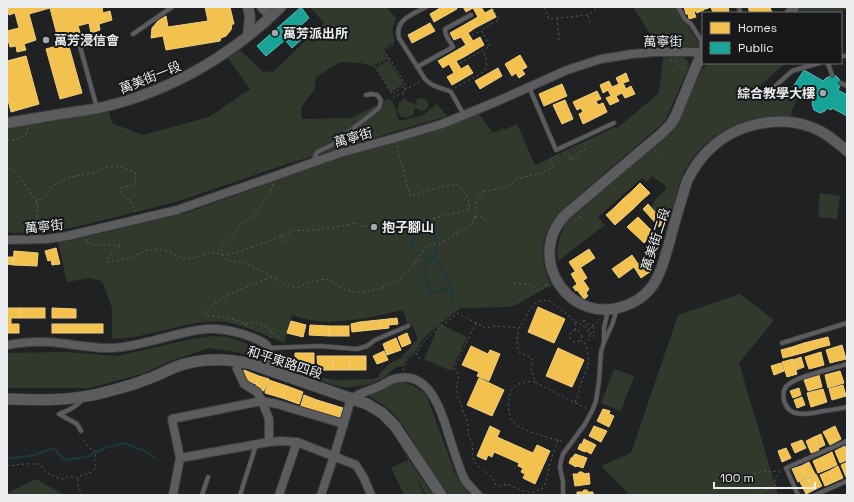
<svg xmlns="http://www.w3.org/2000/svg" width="854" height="502" viewBox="0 0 854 502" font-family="'Space Grotesk','Noto Sans TC',sans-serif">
<rect width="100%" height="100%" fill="#202123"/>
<!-- green -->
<g fill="#31392d">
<path d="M310,7H386L396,18L392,31L395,42L383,49L388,58L373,66L361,63L340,62L316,77L315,88L301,108L302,119L351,118L389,99L394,104L399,121L422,116L437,104L447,116L290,163L176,202L76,227L56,230L15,233L7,232V129L109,112L112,123L143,135L209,117L250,89L228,58L240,50L263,72L274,71L324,23Z"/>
<path d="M633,7H675L701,46L682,48L658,46Z"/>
<path d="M801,7H847V11L845,9L840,13H797Z"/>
<path d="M682,56L688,61L689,67L666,119L663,123L564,208C540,229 538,258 551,286C537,291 524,303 509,307L461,308L440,324L467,337L451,371L424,359L439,325L428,334L420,343L419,347L417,350L407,357L403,366L396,367L385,377L371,384L346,388L333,385L312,378L313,375L334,380L372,379L379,377V374L390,363L401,358L418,338L412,325L408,326L403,310C374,317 340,325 310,320C304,319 298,317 292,315L284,343C267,336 248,327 230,323C203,317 169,330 143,335C133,338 122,338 112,339V308L102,281L90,278L67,282L58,242L72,240L186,213L329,162L357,153L426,134L479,114L493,133L503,128L504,130L517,124L535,165L615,127L616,129L659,93L663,57Z"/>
<path d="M389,60L404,84L391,92L376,68Z"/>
<path d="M709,63H785L748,97H798L792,110L791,116C782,116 772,115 763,117C728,122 695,145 681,179C677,189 676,201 671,211C670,214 665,217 663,219L652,207L653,202L665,190L666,186L652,176L646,182L642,178L598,217L605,225L558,261C556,246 560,235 566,222L673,131L680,119L700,73L703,68Z"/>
<path d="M421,98C431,99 431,110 421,111L416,108H415L413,115L406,118L400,116L397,110L399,103L405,100L412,103L414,105H415L417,99Z"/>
<path d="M820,193L840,196L837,219L818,217Z"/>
<path d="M740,294L774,320L739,363L778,495H630L601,466L631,453L678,315Z"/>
<path d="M214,336L228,337L253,346C256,350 255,352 252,356L237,352L209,348L171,361L145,373L90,388H7V353L66,352L117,356L192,339Z"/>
<path d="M614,369L634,376L621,411L601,403Z"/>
<path d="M400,382C412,384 420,388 427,397L455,473L463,486L470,495H449C439,481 428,466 419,451C404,427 396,409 369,397L370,395L395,383Z"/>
<path d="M400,446L433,495H426L414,472L424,495H404L391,468L408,460Z"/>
<path d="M36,479L61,493L62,495H7V493Z"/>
</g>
<!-- homes -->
<g fill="#f2c14e" stroke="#f0ce7e">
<path d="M7,7H102L103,13L110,11L112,20L99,24L100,30L91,33L89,23L78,26L81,35L72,37L71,32L57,35L50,8L29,14L36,40L24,44L26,50L17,52L16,46L10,47L7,36V31L19,28L15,13L9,15Z"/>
<path d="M205,7H230L234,24H232L231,30L226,36L221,38L220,41L166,50L163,36L151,38L152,28L158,21L166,16L168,27L208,21Z"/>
<path d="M442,7H456L457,9L434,22L430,14Z"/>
<path d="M463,7H481L485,13L492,9L496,17L475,28L471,21L478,17L473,8L466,12Z"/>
<path d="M684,7H706V9H704V10L697,13L696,11L694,12L696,17L689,19L688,14H686Z"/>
<path d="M706,7H728L729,11L728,12V13H713L711,7L706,9Z"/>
<path d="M748,7H770L772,13H750Z"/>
<path d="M471,21L475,28L468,33L473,41L480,37L484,45L464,57L459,49L466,45L461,37L454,40L450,33Z"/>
<path d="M430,23L435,31L412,43L408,35Z"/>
<path d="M68,43L82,93L60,99L46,49Z"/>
<path d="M459,49L464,57L456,61L461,69L468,65L473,73L452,85L447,77L454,73L449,64L443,68L438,61Z"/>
<path d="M520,55L527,67L522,70L525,74L519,78L516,73L512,76L505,64Z"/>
<path d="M26,56L39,104L11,112L7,96V61Z"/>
<path d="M498,68L502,76L480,89L475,81Z"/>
<path d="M626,73L629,81L623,83L626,89L631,86L635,94L625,98L622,93L616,96L619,101L610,105L606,98L611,96L608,90L603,93L600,85L609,81L612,87L619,84L616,78Z"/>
<path d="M562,84L567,96L544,106L539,94Z"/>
<path d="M597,91L601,99L596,101L598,105L603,103L607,112L583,124L579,114L583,112L581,108L577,110L573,102Z"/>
<path d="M565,100L573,119L562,124L553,105Z"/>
<path d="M640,183L650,193L641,201L632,191Z"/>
<path d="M632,191L641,201L633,209L623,199Z"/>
<path d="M623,199L633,209L624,217L615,207Z"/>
<path d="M648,204L664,222L659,227L643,209Z"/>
<path d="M615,207L624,217L615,225L606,215Z"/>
<path d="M638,217L654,233L644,243L627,227Z"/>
<path d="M56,248L60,264L52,265L51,260L48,261L45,251Z"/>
<path d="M589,249L595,258L575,271L569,262Z"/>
<path d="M14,251L38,253L37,266L13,265Z"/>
<path d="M632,255L638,264L619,278L612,269Z"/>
<path d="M7,257H13V265L7,264V266Z"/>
<path d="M644,260L651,271L641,278L634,267Z"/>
<path d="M581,268L587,278L577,284L571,274Z"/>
<path d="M583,280L589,289L586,293L588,296H587V297L584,299L577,290L576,291L573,287Z"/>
<path d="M538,307L565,319L554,343L528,332Z"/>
<path d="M7,308H20V318H11V324H19V333H7Z"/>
<rect x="20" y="308" width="25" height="10"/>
<path d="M52,308L76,309V318H52Z"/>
<path d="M397,318L398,324L389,325L388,319Z"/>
<path d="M388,319L389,328L380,329L379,320Z"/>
<path d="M379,320L380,329L371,330L369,321Z"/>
<path d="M291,321L306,325L303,337L287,333Z"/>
<path d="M369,321L371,330L361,331L360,322Z"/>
<path d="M360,322L361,331L352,332L351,324Z"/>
<rect x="52" y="324" width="51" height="9"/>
<path d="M310,325L329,326V336L309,335Z"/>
<rect x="329" y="326" width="20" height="10"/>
<path d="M407,333L411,343L402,347L398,337Z"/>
<path d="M828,337L830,345L818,348L816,340Z"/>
<path d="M396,338L401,350L387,355L383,344Z"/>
<path d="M816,340L818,348L806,352L804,343Z"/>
<path d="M804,343L806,352L795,355L792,347Z"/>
<path d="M842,345L846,359L830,363L826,350Z"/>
<path d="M471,346L488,354L490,350L500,354L489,381L477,376L479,372L462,365Z"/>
<path d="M792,347L795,355L783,358L781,350Z"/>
<path d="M558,348L584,360L572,387L546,376Z"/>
<path d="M384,351L388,360L377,364L373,356Z"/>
<path d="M821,352L824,365L809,369L805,357Z"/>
<path d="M295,353H314V365L301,366V365H295Z"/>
<path d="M317,356H333V370H318Z"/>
<path d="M333,356H350L349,370H333Z"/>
<path d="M350,356H366V370H349Z"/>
<path d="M801,357L804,367L796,370L793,360Z"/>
<path d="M793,359L797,374L787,377L782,362Z"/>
<path d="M781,363L784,371L774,375L771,366Z"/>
<path d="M244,370L259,376L256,384L247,381L243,375Z"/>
<path d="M840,371L844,383L828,388L825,375Z"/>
<path d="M819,375L822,387L808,391L804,380Z"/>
<path d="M259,376L269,379L264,391L255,388Z"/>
<path d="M479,378L504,390L492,416L467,405Z"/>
<path d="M269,380L287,386L282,398L265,393Z"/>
<path d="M843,385L846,396L832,400L829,389Z"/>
<path d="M287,386L303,392L299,404L282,398Z"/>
<path d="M799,388L801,395L793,398L790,391Z"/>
<path d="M823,389L827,402L811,407L807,393Z"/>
<path d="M304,395L317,400L313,412L300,408Z"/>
<path d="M802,397L805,405L797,408L794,400Z"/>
<path d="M317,400L330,404L326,416L313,412Z"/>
<path d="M330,404L343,408L339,420L326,416Z"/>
<path d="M603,409L610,411L609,414L614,416L609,427L597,421Z"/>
<path d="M490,426L500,431L497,437L533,453L537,445L550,451L535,484L523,478L525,474L521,472L523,468L518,466L519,463L494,452L492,457L488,455L486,460L477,456Z"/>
<path d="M594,426L607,431L601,442L589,436Z"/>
<path d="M835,426L841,439L830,445L823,432Z"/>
<path d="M821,434L825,445L819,448L814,437Z"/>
<path d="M814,437L819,450L811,453L806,441Z"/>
<path d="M584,439L596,445L591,454L586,451L585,452L578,449L580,444H582Z"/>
<path d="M802,440L806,448L795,453L791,444Z"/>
<path d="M845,446L847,451V460L840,463L835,451Z"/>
<path d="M786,448L791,458L782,462L778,451Z"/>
<path d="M832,452L837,465L828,469L822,457Z"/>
<path d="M575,454L587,458L583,468L577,466L576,467L569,463L571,458H572Z"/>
<path d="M822,457L828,469L818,473L813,461Z"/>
<path d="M809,462L815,474L806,478L801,466Z"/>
<path d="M847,462V476L846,477L841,465Z"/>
<path d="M801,466L806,478L798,482L792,469Z"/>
<path d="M838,466L843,478L834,482L829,471Z"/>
<path d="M829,471L834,482L825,486L820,475Z"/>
<path d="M579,472H582L585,474L589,473L590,484L575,486L573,474H578Z"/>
<path d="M816,474L822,486L814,490L808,478Z"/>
<path d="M808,478L814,490L806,494L800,482Z"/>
<path d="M584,490H587L588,492H593V495H577V492H582Z"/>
</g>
<!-- public -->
<g fill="#17a398" stroke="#57b9b2">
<path d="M301,7L309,18L296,30L303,38L292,48L285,40L266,56L257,46Z"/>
<path d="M804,70L823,81L826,78L833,75L836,76L839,79L841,83L840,86L838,90L847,95V116L832,108L831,110L827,108L825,111L820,113L814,110L812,104L813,100L809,98L811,96L793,87Z"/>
</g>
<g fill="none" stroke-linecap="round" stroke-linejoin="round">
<!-- stream -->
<g stroke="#19393b" stroke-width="2">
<path d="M422,229C417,235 410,241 411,249C418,253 424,254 426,262"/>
<path d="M434,234L436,243L435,256"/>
<path d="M451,291L446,290L429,293L425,265L430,257L435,256L444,271L451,287L453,303"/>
<path d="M7,458L24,457L34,455L54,448L64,460L87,457L105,448L124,443L145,451L156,459"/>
</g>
<!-- service casing -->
<g stroke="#3b3c3d" stroke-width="5.5">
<g id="service">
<path d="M426,7C413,14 394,20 399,38L425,79C433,88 441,87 451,92L464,115"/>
<path d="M678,7L685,19L691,24L701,40L702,51"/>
<path d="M739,7L740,13"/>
<path d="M133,34L172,7"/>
<path d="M79,43L97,108"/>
<path d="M841,56H847"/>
<path d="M828,63L832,75"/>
<path d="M417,67L453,47L446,35L445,29L471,15"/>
<path d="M841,83L847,86"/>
<path d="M529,87L556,150L614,123"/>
<path d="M771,90L792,71L819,63"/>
<path d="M313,162L317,152L332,145L379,108L381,100L377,95L371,94L366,95"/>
<path d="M604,340V328L608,310"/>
<path d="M782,343L847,323"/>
<path d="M269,348L320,346L357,349L367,346L375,340L408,326"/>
<path d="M847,364C833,368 819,372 806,376C800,378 794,380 789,384C784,387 782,394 784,400C788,419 809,414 823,411C831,410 839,409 847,407"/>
<path d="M81,431L77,424L59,414C68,411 76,407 82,400"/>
<path d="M202,495L208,477"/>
<path d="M240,495L256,445"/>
<path d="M563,495V482L560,467L561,461L563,454L585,424L592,411L596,401L599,381L601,352L604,342L612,325L617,309"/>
<path d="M798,495L786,468L847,441"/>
<path d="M815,495L847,481"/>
</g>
</g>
<!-- minor casing -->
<g stroke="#3b3c3d" stroke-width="10">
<g id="minor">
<path d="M7,240L47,239L67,236L177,210L272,177L340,153L395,138L442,124L498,101L567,70L601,59L632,54L657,52H702"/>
<path d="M7,345C20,343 33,341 47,342C69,343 91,349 113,348C145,346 175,332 206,329C222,328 238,332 254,338C260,341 268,343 269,351C269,357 266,364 265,369"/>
<path d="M240,361L237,369L244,384L257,392L262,401L277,404L344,424"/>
<path d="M180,458L269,442L281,441L297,442L356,465L364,478L371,495"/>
<path d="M173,495L180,458L172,419L262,401L269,419V442"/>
<path d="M279,495L297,442"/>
<path d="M321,495L334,456L351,399C361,392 369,391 380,386C386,383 392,378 399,378C431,373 442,413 449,436C453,448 457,461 462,474L466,482L478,495"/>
</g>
</g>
<!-- tertiary casing -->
<g stroke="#3b3c3d" stroke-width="12">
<g id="tertiary">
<path d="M248,7L250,17L248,36"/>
<path d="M262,7L271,16"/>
<path d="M790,13L794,7"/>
<path d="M703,52H702L676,115L671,124L661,134L565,215C524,259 571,328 627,305C635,302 643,297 649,290C661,277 665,256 670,240C675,220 681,201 687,181C693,169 700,158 710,149C738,122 785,113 820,131C830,136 839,144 847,151"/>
<path d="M7,123C27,120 47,116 67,113C79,111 91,110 103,107C171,91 232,55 281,7"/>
</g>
</g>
<!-- secondary casing -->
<g stroke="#3b3c3d" stroke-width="12">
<path id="secondary" d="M7,399C38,400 68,401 98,394C114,390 130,386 145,380C155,377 164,372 173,368C198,358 225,358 251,364L367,404L382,413L395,426L441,495"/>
</g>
<!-- path -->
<g stroke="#5d5d5f" stroke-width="1" stroke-dasharray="2 3" stroke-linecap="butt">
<path d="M544,7L549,19L588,15L598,7"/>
<path d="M483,8L485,7"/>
<path d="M588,16L591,25"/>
<path d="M557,18L559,40"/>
<path d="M472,35L480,31"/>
<path d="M389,58L375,67L392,94L406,85L384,50L395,44"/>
<path d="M670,60L677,62L683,68L685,69"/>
<path d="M460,63L482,51"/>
<path d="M455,88L483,72C489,66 487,58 482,51L490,46L481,30L499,20L492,7"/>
<path d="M405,90L421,81"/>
<path d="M403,93L404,100"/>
<path d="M393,98L405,90L404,87"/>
<path d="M7,140L18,139L27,133L28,128"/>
<path d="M7,148V149"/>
<path d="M655,150L659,155"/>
<path d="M564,153L567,156H569L570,158L569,160L571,161L572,159L570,158"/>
<path d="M572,158C577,155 581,151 587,148"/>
<path d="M7,167L14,171L18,175L36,200L38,207L37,217L29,225L26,233"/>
<path d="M273,184L270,195L254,214L239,226L232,236L222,246L221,250L222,255L225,259L244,263L261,270L271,277L291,287H299L307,283L319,280L326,279L333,282L343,289L355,292H364L381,288L399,279L408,271L414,265L426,246L431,244L437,245L467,228L473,223L475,216L477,199L479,195L483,192L507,187L516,179L542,173L553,167L549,160L559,155"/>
<path d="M36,200L42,199L52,186L70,177L93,173L108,167L119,166L135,172L136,181L130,186L121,188L120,190L124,196L131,201L136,212"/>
<path d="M475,217H482L487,220"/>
<path d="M580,218L582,212"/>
<path d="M281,236L286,242"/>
<path d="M86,240H88L86,243H91V245H121C119,248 116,249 114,251C111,254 109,258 107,262L125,259L148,250H164L182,258L188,259L215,252L222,255L235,253L259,245L294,230L306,231L315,230L342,226L355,223L365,227L377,225H389L399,229L404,228L417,223L470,209C468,197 466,192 456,184L429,190L410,196L397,146"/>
<path d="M514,283L532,285L539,290L543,288L545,285H551"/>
<path d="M584,320L592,327L595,336H592L589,328L583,322Z"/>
<path d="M575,322C584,324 588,329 590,338L585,343"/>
<path d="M476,323L454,368L459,376L456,388L458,397L468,424V434L473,446L472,453L474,462L485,472L493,478L495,484L500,486L508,484L517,489L531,493L543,488L548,474L549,466L558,440"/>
<path d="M246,324L256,322L260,323L278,337"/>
<path d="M245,326L246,324C231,318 224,316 207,316L205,313C213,298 254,284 270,278"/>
<path d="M592,326L596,324L600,319"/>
<circle cx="576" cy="336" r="6"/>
<path d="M575,330V322L573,319L550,301C534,297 528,311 523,323C522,324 520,326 519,328C518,331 517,337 517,341C517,345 518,349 520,353L532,358L531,369L535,382L587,409"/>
<path d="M270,338L271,331"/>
<path d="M416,353L420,359"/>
<path d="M403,370L408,358L419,350L422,344L430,335L458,313L485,328L496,326L518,328"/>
<path d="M535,382C528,381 520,382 514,387C506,394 507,417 515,424C524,432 551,438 564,442"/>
<path d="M575,402C579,394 579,388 582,381C587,367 590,367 587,350C586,345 585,343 581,340"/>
<path d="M7,466L24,464H39L41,466L45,471L49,474L58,478L63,479L70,476L78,478L80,476L92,472L96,467L94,461L96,457L94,450L88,447L83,439"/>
<path d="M78,479V485L82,495"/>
<path d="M735,479L747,477L756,473L765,471L772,472L779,470"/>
<path d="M757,495L763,491L775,486L776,484C773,475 779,478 780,470H781"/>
</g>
<!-- service -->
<use href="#service" stroke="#5c5c5e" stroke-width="4"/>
<!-- minor -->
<use href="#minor" stroke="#5c5c5e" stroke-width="8"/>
<!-- tertiary -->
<use href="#tertiary" stroke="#5c5c5e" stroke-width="10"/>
<!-- secondary -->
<use href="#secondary" stroke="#5c5c5e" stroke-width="11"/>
</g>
<!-- markers -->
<g fill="#a5a6a8" stroke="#16181a" stroke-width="1.5">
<circle cx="275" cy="33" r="4"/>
<circle cx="46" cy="40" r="4"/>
<circle cx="823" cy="93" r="4"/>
<circle cx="374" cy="227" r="4"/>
</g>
<g text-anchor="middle" stroke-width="4" stroke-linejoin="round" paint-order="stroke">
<!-- poi labels -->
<g font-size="13" font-weight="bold" fill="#ecedef" stroke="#16181a" text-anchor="start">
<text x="283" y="38">萬芳派出所</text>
<text x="54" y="45">萬芳浸信會</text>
<text x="815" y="98" text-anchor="end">綜合教學大樓</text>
<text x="382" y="232">抱子腳山</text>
</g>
<!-- street labels -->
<g font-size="13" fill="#ecedef" stroke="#16181a">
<text transform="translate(663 41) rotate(-1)" y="5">萬寧街</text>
<text transform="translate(150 77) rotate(-22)" y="5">萬美街一段</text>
<text transform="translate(353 137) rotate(-16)" y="5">萬寧街</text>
<text transform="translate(44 226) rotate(-6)" y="5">萬寧街</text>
<text transform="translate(655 239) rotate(-72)" y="5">萬美街二段</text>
<text transform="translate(285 362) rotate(18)" y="5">和平東路四段</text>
</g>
</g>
<!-- border -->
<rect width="854" height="502" fill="none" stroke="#ecedef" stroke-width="16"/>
<!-- legend -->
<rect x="702" y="12" width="140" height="52" fill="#16181a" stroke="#6c6d6f"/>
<rect x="710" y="22" width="20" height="12" fill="#f2c14e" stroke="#6c6d6f"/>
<text x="738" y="32" font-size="12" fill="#ecedef">Homes</text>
<rect x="710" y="42" width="20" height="12" fill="#17a398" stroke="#6c6d6f"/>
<text x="738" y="52" font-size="12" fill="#ecedef">Public</text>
<!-- scale -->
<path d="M714 482v6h101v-6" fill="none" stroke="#ecedef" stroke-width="2"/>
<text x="720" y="482" font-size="12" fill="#ecedef" stroke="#16181a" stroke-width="3" paint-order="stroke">100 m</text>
</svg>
